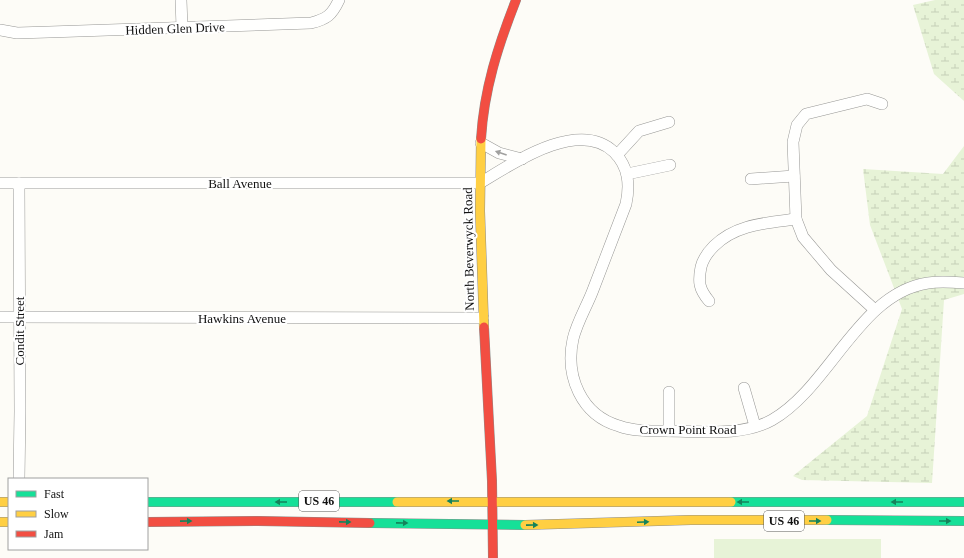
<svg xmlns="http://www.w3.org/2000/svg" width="964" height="558" viewBox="0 0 964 558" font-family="Georgia,serif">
<defs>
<pattern id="wetland-marsh" width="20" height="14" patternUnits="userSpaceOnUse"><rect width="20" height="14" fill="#e7f3d7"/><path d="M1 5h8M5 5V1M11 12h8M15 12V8" fill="none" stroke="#c5cfb8"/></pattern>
</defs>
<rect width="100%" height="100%" fill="#fdfcf7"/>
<!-- grass -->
<rect fill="#e7f3d7" x="714" y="539" width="167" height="19"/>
<!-- wetland -->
<g fill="url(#wetland-marsh)">
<path d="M935,0H964V101L934,74L913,5Z"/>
<path d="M964,146V294L944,300L932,483L802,480L793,476L867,416L902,309L870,225L863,169L943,174Z"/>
</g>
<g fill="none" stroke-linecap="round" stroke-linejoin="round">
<!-- street casing -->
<g stroke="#979795" stroke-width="12">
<g id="street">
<path d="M181,0L182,27"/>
<path d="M0,30L17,33L49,32L311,23C327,19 332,15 339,0"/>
<path d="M481,143L499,153L522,159"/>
<path d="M617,155L639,131L669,122"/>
<path d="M627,174L670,165"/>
<path d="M751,179L794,176"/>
<path d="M0,183H480C513,163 579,118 614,152C629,167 630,185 626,204C615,233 604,261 593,290C587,306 577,322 573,339C565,376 581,415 619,426C633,431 649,431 665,431C698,431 742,437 772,420C830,387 859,293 928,283C940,281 952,282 964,283"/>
<path d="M19,183L20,411L19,479"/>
<path d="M709,301C699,289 698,282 701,267C703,259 708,252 714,246C736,224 767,223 796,219"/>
<path d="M875,310L831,270L803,237L796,219L793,142L797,125L806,114L867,99L882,104"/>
<path d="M0,317L483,318"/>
<path d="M744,388L755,426"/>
<path d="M669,431V392"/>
</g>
</g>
<!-- fast casing -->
<g stroke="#8e8d8b" stroke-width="10">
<g id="fast">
<path d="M147,502H397"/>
<path d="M731,502H964"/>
<path d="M827,520L964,521"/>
<path d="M370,523L525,525"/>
</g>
</g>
<!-- slow casing -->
<g stroke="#8e8d8b" stroke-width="10">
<g id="slow">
<path d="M481,139L480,211L484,327"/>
<path d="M0,502H9"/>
<path d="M397,502H731"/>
<path d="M0,522H9"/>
<path d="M525,525L691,520H827"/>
</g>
</g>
<!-- jam casing -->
<g stroke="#8e8d8b" stroke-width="10">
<g id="jam">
<path d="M481,139C484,89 498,46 516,0"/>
<path d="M484,327L492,481L493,558"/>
<path d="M147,522L258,521L370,523"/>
</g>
</g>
<!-- street -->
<use href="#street" stroke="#fffffe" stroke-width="11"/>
<!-- fast -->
<use href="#fast" stroke="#16e098" stroke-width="9"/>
<!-- slow -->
<use href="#slow" stroke="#ffcf43" stroke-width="9"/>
<!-- jam -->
<use href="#jam" stroke="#f24e42" stroke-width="9"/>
</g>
<!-- one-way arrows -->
<defs><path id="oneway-solid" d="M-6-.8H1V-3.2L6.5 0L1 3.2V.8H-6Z"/></defs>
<use fill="#a0a09f" href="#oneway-solid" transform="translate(501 153) rotate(-161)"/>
<g fill="#14835b">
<use href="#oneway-solid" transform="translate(453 501) rotate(-180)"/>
<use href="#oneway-solid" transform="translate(281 502) rotate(180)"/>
<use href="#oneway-solid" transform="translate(743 502) rotate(-180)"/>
<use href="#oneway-solid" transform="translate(897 502) rotate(-180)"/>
<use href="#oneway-solid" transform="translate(186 521) rotate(-1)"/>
<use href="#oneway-solid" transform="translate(815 521)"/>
<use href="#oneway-solid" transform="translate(945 521)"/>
<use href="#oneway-solid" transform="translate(345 522) rotate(1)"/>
<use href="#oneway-solid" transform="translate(643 522) rotate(-2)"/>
<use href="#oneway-solid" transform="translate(402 523) rotate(1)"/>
<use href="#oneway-solid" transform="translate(532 525) rotate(-1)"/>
</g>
<g text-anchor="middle" stroke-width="4" stroke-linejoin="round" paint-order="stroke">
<!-- shield labels -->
<g fill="#fff" stroke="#585858" stroke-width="1">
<rect x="299" y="491" width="40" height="20" rx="3"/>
<rect x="764" y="511" width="40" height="20" rx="3"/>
</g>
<g font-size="12" font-weight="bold" fill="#111">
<text x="319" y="505">US 46</text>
<text x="784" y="525">US 46</text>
</g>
<!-- street labels -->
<g font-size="13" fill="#111" stroke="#fff">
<text transform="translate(175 28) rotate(-2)" y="5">Hidden Glen Drive</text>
<text x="240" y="188">Ball Avenue</text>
<text transform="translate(468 249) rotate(-91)" y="5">North Beverwyck Road</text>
<text x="242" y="323">Hawkins Avenue</text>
<text transform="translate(19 331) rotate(-90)" y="5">Condit Street</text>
<text x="688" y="434">Crown Point Road</text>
</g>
</g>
<!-- legend -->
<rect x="8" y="478" width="140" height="72" fill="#ffffff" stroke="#a0a0a0"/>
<rect x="16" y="491" width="20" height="6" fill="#16e098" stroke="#a0a0a0"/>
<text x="44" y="498" font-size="12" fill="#111111">Fast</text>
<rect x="16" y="511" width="20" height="6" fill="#ffcf43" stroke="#a0a0a0"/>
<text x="44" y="518" font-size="12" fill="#111111">Slow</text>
<rect x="16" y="531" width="20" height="6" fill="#f24e42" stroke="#a0a0a0"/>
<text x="44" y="538" font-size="12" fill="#111111">Jam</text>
</svg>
